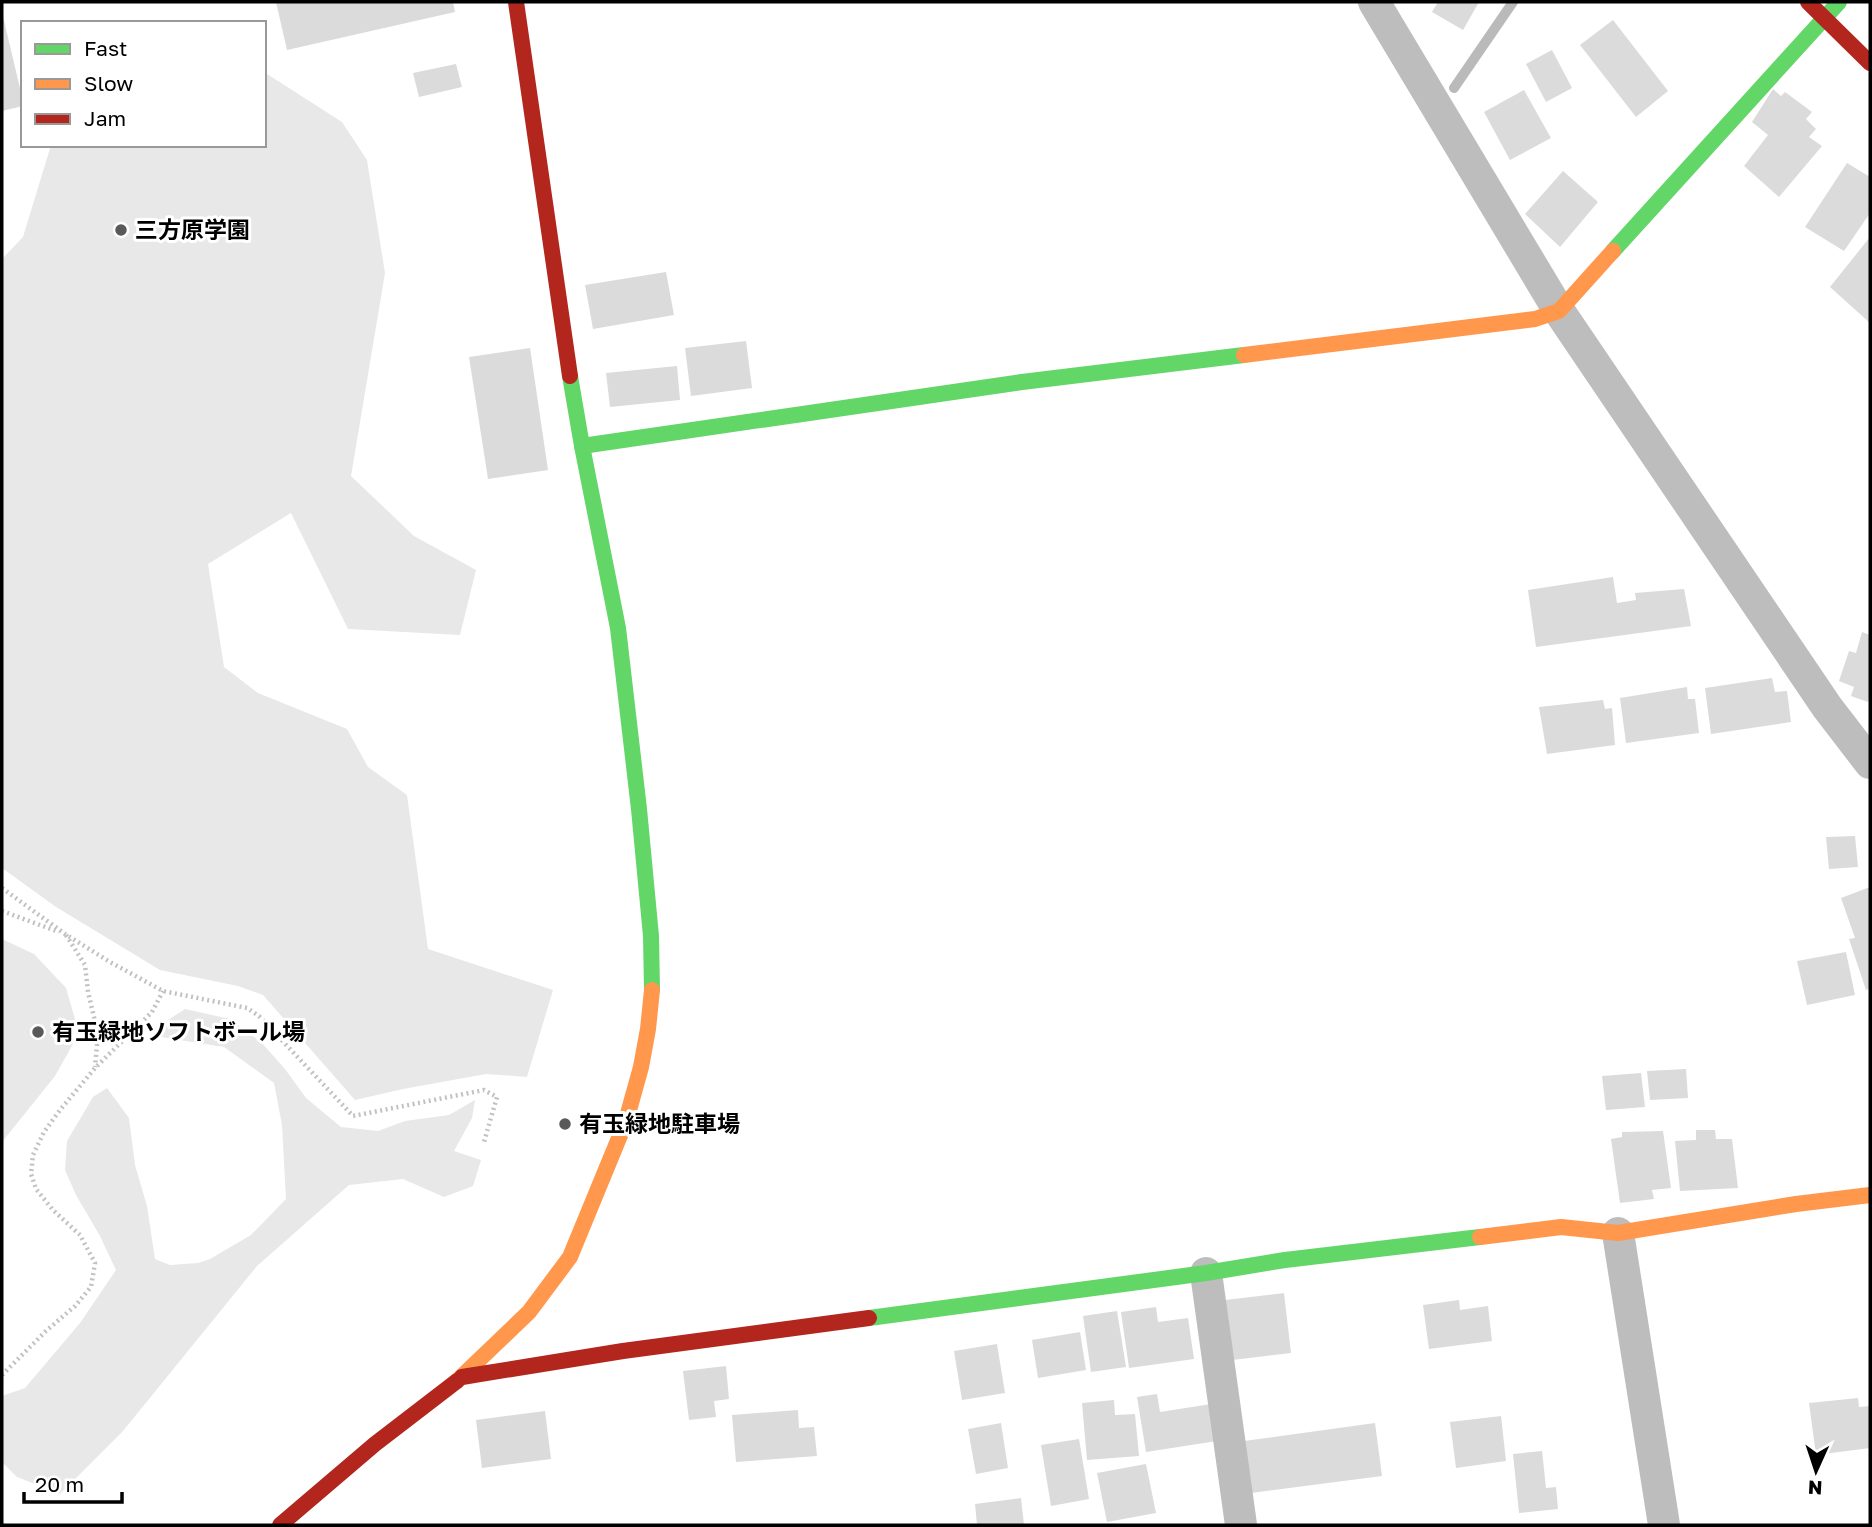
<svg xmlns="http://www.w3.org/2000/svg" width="1872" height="1527" viewBox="0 0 1872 1527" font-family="'Golos Text','Noto Sans JP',sans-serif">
<rect width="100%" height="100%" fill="#fff"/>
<!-- green -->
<g fill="#e8e8e8">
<path d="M264,72L342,122L367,160L385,273L351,476L414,536L476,570L460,635L348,629L291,513L208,564L224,667L258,693L347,729L368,767L407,795L428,949L553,990L527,1077L486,1074L403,1089L355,1100L263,995L238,986L160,970L56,907L2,868V259L23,237L51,145H264Z"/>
<path d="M2,939L34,954L66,988L75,1019L73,1044L55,1076L2,1142Z"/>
<path d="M185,1009L230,1019L261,1042L285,1069L306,1098L341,1127L378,1131L405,1121L449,1115L475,1100L472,1118L454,1151L481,1160L473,1186L444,1197L403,1179L349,1185L257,1266L123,1431L60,1494L17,1477L2,1462V1396L25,1388L80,1323L116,1270L100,1236L76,1195L65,1170L67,1141L93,1097L107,1088L129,1118L135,1165L147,1206L155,1259L170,1265L198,1263L210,1259L251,1235L286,1199L282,1125L274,1083L224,1047L161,1037L168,1020Z"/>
</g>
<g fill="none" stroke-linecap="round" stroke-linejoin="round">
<!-- stream -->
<path stroke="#bababa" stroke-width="10" d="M1454,88L1513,2"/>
</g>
<!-- building -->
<g fill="#dbdbdb">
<path d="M276,2H453L455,12L287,50Z"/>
<path d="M1438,2H1479L1463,30L1432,12Z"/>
<path d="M2,12L23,101V106L2,111Z"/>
<path d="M1613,20L1668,91L1636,117L1580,45Z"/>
<path d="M1552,50L1572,88L1546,102L1526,64Z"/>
<path d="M456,64L462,87L419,97L413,73Z"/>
<path d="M1773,89L1781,96L1785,92L1812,112L1806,119L1816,129L1809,137L1822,146L1779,197L1744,166L1768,135L1752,122Z"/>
<path d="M1524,90L1551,138L1510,160L1484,112Z"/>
<path d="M1847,163L1870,177V213L1844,251L1805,227Z"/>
<path d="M1563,171L1598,202L1560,247L1525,214Z"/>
<path d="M1870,237V323L1830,287Z"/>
<path d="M666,272L674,315L593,329L585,285Z"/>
<path d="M746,341L752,388L691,396L685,348Z"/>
<path d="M530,348L548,470L488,479L469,357Z"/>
<path d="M677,366L680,400L610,407L606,373Z"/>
<path d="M1613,577L1617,603L1636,600L1635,593L1684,589L1691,626L1536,647L1528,590Z"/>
<path d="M1862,632L1870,635V695L1868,702L1851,696L1854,687L1839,681L1849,651L1856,653Z"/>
<path d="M1772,678L1775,692L1787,691L1791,722L1711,734L1705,688Z"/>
<path d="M1687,687L1688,699H1695L1699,733L1626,743L1620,698Z"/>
<path d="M1603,700L1605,709L1612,708L1615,745L1547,754L1539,707Z"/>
<path d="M1855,836L1858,867L1829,869L1826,837Z"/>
<path d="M1870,887V988L1866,990L1849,939L1855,938L1841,898Z"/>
<path d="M1846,952L1855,995L1807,1005L1797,961Z"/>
<path d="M1686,1069L1688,1098L1650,1100L1647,1071Z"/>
<path d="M1641,1073L1645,1107L1606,1110L1602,1076Z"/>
<path d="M1696,1130H1715L1716,1139H1732L1738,1188L1680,1191L1675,1141L1696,1140Z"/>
<path d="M1663,1131L1671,1188L1652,1190L1654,1199L1620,1203L1611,1139L1622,1137V1132Z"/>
<path d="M1284,1293L1291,1353L1232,1360L1225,1300Z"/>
<path d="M1459,1300L1460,1310L1488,1306L1492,1341L1429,1349L1423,1305Z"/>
<path d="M1156,1307L1158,1322L1188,1318L1194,1359L1129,1368L1121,1312Z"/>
<path d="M1117,1311L1126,1367L1091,1372L1083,1316Z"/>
<path d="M1080,1332L1086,1370L1038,1378L1032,1340Z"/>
<path d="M997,1344L1005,1393L962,1400L954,1351Z"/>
<path d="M726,1366L729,1399L714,1401L716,1417L689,1420L683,1371Z"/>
<path d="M1157,1394L1160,1412L1211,1404L1217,1441L1146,1452L1137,1397Z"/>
<path d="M1858,1398L1859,1407L1870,1406V1448L1816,1455L1809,1403Z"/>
<path d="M1114,1400L1115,1415L1135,1414L1139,1456L1087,1460L1082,1403Z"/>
<path d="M798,1410L799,1428L814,1427L817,1456L736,1462L732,1415Z"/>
<path d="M545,1411L551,1459L482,1468L476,1420Z"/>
<path d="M1501,1416L1506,1461L1456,1468L1450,1422Z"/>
<path d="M1001,1423L1008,1468L976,1474L968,1429Z"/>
<path d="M1375,1423L1382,1476L1251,1493L1244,1441Z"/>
<path d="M1079,1439L1089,1499L1051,1506L1041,1445Z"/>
<path d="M1542,1451L1546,1488L1556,1487L1558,1509L1519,1513L1513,1454Z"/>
<path d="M1146,1464L1156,1513L1107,1522L1097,1473Z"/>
<path d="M1021,1498L1024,1525H977L975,1504Z"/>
</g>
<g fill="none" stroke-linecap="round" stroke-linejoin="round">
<!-- path -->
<g stroke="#c2c2c2" stroke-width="4.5" stroke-dasharray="2 3.5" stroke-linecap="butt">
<path d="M2,888L65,934L110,962L163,991L247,1008L259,1016L353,1116L484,1090L497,1097L484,1142"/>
<path d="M2,911L59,932"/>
<path d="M66,935L85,965L88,992L94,1017L97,1045L95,1067"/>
<path d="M2,1375L46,1331L75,1306L91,1287L95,1263L80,1235L53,1210L36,1189L31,1174L33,1155L44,1132L60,1110L95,1068L152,1012L163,991"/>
</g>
<!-- street -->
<g stroke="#bdbdbd" stroke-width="32">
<path d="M1374,2L1559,311L1827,707L1870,763"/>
<path d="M1618,1233L1664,1525"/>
<path d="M1206,1273L1241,1525"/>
</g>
<!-- fast -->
<g stroke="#63d668" stroke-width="16">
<path d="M1613,251L1839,2"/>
<path d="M570,376L582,446L618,628L639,809L651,936L652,990"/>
<path d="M582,446L1022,382L1244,355"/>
<path d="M869,1318L1206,1273L1285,1260L1480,1237"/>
</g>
<!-- slow -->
<g stroke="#ff974d" stroke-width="16">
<path d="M1244,355L1535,319L1559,311L1613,251"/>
<path d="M1480,1237L1561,1227L1618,1233L1796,1204L1870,1195"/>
<path d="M457,1381L529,1312L570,1257L626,1121L641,1067L648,1029L652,990"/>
</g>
<!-- jam -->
<g stroke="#b3261e" stroke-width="16">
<path d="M516,2L570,376"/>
<path d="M1808,2L1870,63"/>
<path d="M462,1377L623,1351L869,1318"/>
<path d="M280,1525L375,1444L457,1381"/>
</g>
</g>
<!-- markers -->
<g fill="#595959" stroke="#fff" stroke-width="2.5">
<circle cx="121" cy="230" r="7"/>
<circle cx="38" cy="1032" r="7"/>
<circle cx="565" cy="1124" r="7"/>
</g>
<g text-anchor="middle" stroke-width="6" stroke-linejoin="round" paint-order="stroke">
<!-- poi labels -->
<g font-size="23" font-weight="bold" fill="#000" stroke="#fff" text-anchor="start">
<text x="135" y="238">三方原学園</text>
<text x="52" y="1040">有玉緑地ソフトボール場</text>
<text x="579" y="1132">有玉緑地駐車場</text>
</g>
</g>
<!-- border -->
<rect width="1872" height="1527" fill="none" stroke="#000000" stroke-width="7"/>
<!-- legend -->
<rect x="21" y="21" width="245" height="126" fill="#ffffff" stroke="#999999" stroke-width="2"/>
<rect x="35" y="44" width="35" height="10" fill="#63d668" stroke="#999999" stroke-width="2"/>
<text x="84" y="56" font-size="21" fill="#000000">Fast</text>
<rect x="35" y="79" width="35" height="10" fill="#ff974d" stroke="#999999" stroke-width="2"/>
<text x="84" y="91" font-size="21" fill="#000000">Slow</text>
<rect x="35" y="114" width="35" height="10" fill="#b3261e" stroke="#999999" stroke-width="2"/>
<text x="84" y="126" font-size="21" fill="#000000">Jam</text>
<!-- north arrow -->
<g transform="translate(1816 1471) rotate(183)" stroke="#ffffff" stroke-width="5" paint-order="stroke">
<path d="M0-5L12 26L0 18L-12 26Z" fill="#000000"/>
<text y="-10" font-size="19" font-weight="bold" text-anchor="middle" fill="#000000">N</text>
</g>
<!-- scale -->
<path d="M24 1492v10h98v-10" fill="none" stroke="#000000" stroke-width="3.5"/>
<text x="35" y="1492" font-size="21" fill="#000000" stroke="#ffffff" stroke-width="5" paint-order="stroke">20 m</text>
</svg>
